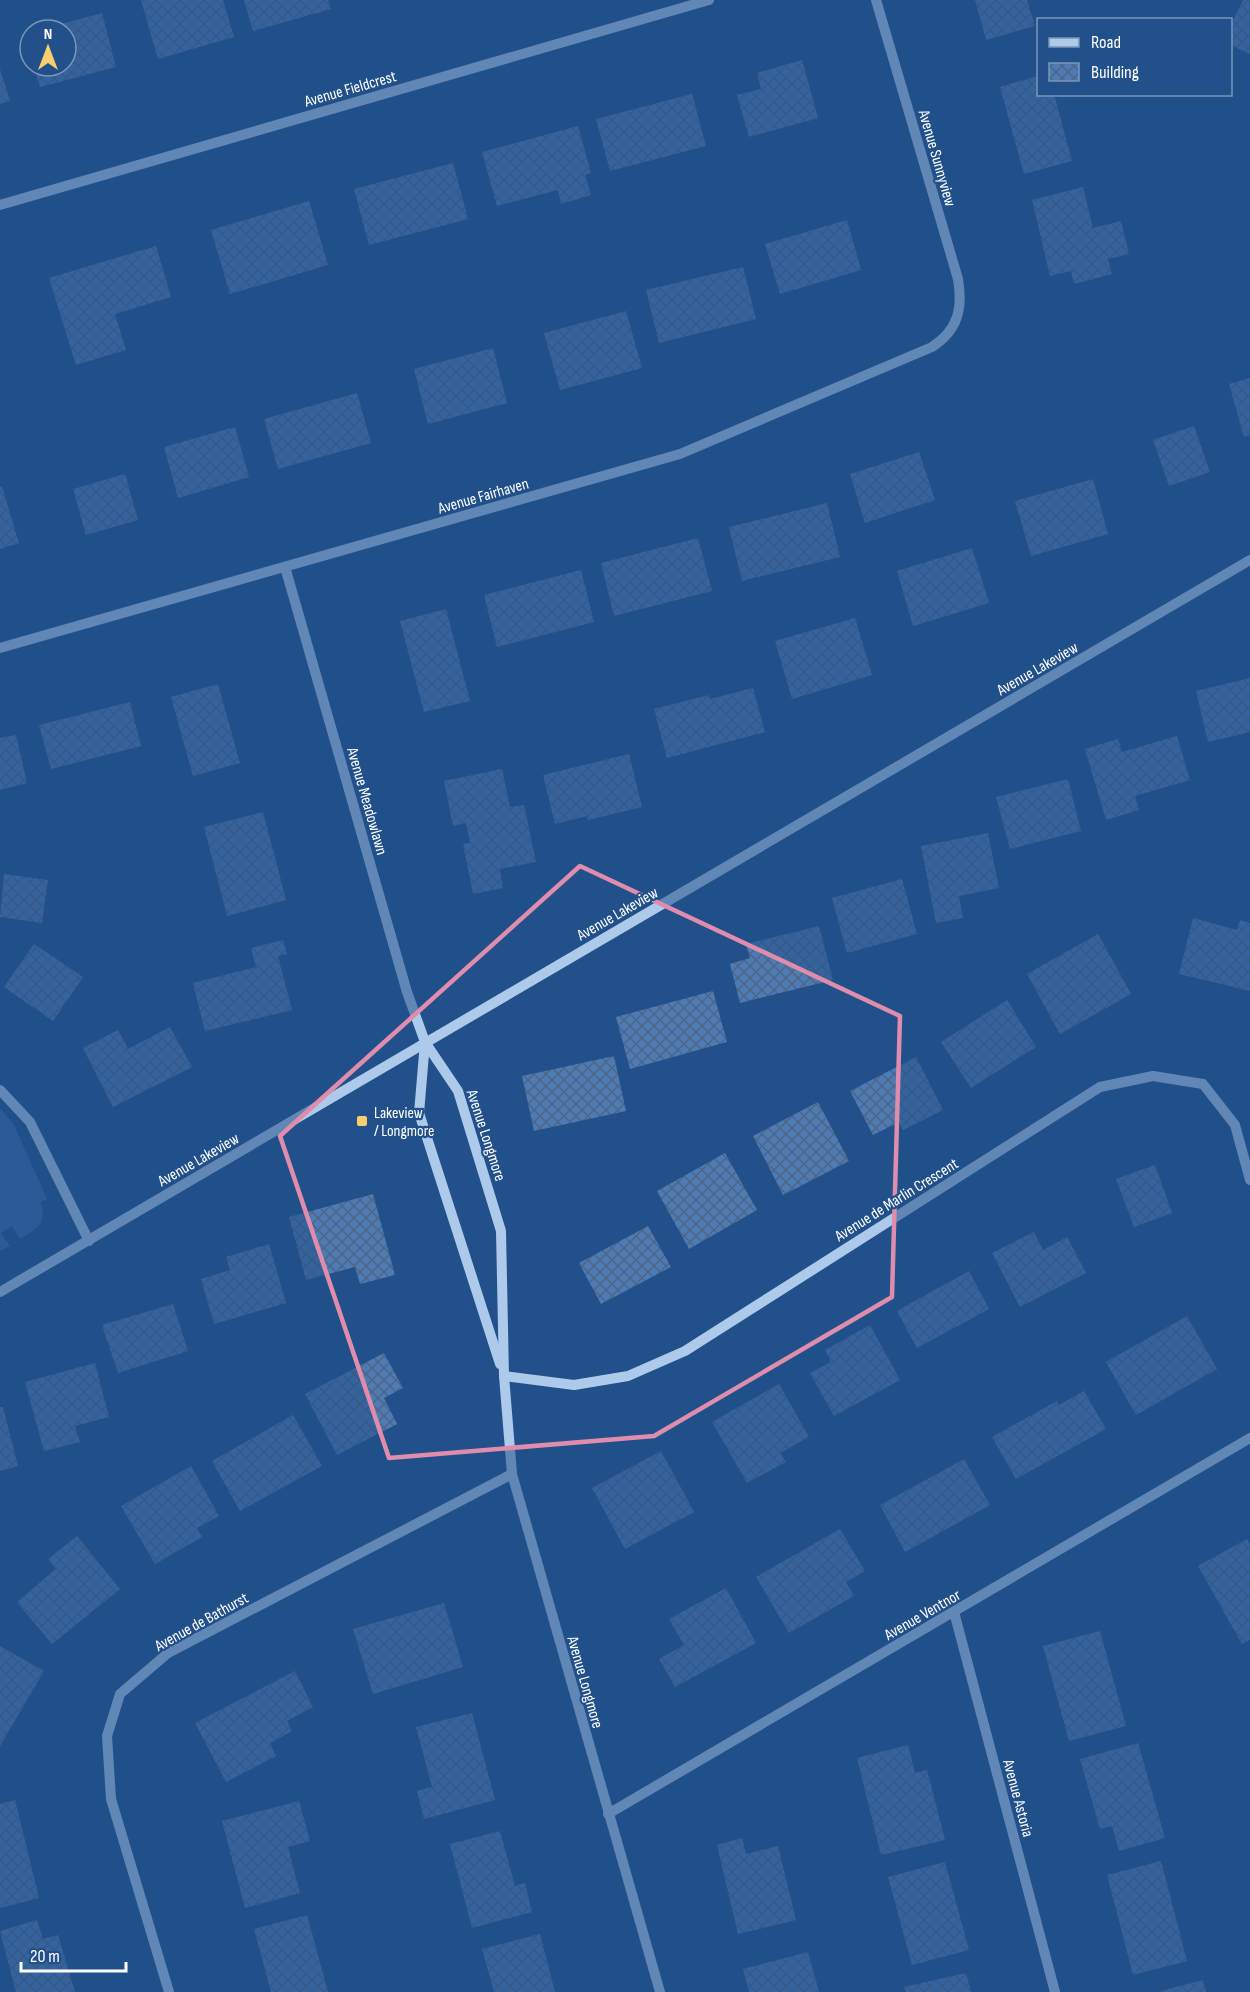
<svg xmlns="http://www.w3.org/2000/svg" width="1250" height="1992" viewBox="0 0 1250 1992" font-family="'Sofia Sans Condensed',sans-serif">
<defs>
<pattern id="building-cross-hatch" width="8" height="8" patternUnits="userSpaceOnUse" patternTransform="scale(1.5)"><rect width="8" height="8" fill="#4e7bb4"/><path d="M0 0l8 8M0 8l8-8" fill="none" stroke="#4d6685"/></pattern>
</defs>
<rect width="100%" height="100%" fill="#21508a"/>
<!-- green -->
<path fill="#3569a7" d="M0,1108L14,1125L47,1199L40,1202C48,1223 38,1228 20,1239L12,1226L1,1233L10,1246L0,1251Z"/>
<!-- building -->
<g fill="url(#building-cross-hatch)">
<path d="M141,0H223L234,37L158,59Z"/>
<path d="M244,0H328L331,9L253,31Z"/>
<path d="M975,0H1027L1035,26L986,40Z"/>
<path d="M1243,0H1250V54L1230,45V27Z"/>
<path d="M102,13L116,67L40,87L34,66H66V30L43,29Z"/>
<path d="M802,60L818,118L749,137L737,95L761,89L757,73Z"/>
<path d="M0,69L10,101L0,104Z"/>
<path d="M1038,76V94H1054L1072,161L1024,174L1000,87Z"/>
<path d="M692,94L706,146L610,171L596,119Z"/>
<path d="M578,126L591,173L585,175L591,195L561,204L558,190L497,206L482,152Z"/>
<path d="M453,163L468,219L369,245L354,189Z"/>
<path d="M1083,187L1093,228L1121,221L1129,254L1108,259L1112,274L1074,284L1071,271L1050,276L1032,200Z"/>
<path d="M309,201L328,265L230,294L211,230Z"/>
<path d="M847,220L861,270L780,294L765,244Z"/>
<path d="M156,246L171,297L115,314L126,350L76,365L49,278Z"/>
<path d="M743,267L756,319L659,343L646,290Z"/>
<path d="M626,311L642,368L560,390L544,333Z"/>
<path d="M493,348L507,403L428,424L414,369Z"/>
<path d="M1250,378V435L1244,437L1229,384Z"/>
<path d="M357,393L371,443L278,469L264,419Z"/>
<path d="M1194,426L1210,472L1169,486L1153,440Z"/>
<path d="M235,427L249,477L178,498L164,447Z"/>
<path d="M919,452L935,500L865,523L850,474Z"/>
<path d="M125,474L138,520L86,535L73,489Z"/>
<path d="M1093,479L1108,534L1031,556L1015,501Z"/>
<path d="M0,487H2L19,543L0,549Z"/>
<path d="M827,503L840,557L742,581L729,527Z"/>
<path d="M698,538L712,591L614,616L601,563Z"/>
<path d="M972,548L989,603L913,626L897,571Z"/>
<path d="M581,570L594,622L497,647L484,595Z"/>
<path d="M446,609L470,701L424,712L400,621Z"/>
<path d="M855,618L872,675L792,699L775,641Z"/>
<path d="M1250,678V732L1208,742L1196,691Z"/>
<path d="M218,684L240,763L193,776L171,697Z"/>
<path d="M753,688L765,732L667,758L654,709L709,695L710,699Z"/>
<path d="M130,702L141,746L51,769L39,725Z"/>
<path d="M16,735L27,783L0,790V738Z"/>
<path d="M1177,736L1190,780L1135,796L1139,810L1106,820L1085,749L1118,739L1122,752Z"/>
<path d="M629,754L642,807L588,820L587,816L555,824L543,775Z"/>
<path d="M502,769L510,807L524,805L536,862L500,869L503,888L473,894L463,844L470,843L466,823L453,826L444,781Z"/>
<path d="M1068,779L1081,831L1010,849L996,797Z"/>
<path d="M263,812L286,900L227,916L204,827Z"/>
<path d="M988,833L999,888L959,896L963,918L936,923L921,846Z"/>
<path d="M4,874L48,880L42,923L0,917Z"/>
<path d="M902,879L917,934L847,953L832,898Z"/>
<path d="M1193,918L1237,930L1240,920L1250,923V991L1179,974Z"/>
<path d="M819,926L833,980L740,1003L730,964L750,958L746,944Z"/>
<path d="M1098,934L1131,994L1060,1034L1027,974Z"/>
<path d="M283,940L287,954L278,956L292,1010L205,1031L193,983L256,967L251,948Z"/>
<path d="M34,944L83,977L53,1021L4,987Z"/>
<path d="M713,991L727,1042L630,1069L616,1017Z"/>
<path d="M1007,1000L1036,1047L971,1088L941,1042Z"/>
<path d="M170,1027L192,1067L113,1107L83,1048L118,1030L128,1049Z"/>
<path d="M614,1056L626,1111L534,1131L522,1076Z"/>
<path d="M916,1057L943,1110L903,1130L899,1122L873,1135L850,1091Z"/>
<path d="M818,1102L849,1161L783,1195L753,1136Z"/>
<path d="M725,1153L757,1210L689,1249L657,1191Z"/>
<path d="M1155,1165L1172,1213L1134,1227L1116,1179Z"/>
<path d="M373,1194L395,1275L360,1284L355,1267L306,1280L289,1217Z"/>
<path d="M648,1226L671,1267L601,1304L579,1263Z"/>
<path d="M1034,1232L1043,1250L1067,1237L1086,1273L1020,1307L992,1253Z"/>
<path d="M269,1244L286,1303L214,1324L201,1279L230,1270L226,1257Z"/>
<path d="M969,1271L989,1309L917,1348L897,1311Z"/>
<path d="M173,1304L188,1351L118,1373L102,1325Z"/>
<path d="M1187,1316L1217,1369L1136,1415L1106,1362Z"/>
<path d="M870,1325L900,1380L834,1416L810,1373L831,1362L825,1350Z"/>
<path d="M384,1353L403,1388L384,1398L397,1424L337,1455L305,1394Z"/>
<path d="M95,1363L109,1417L75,1426L80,1442L44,1451L25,1382Z"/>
<path d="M779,1384L809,1437L780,1453L786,1462L747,1483L712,1422Z"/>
<path d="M1084,1391L1106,1429L1016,1479L992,1437L1057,1401L1059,1405Z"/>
<path d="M0,1407H3L18,1466L0,1471Z"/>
<path d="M293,1415L322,1466L240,1511L212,1461Z"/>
<path d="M661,1451L694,1512L625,1549L592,1488Z"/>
<path d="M964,1459L990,1505L905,1552L880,1505Z"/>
<path d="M191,1466L219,1516L197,1528L202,1537L155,1564L121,1506Z"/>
<path d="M840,1529L865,1571L846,1582L854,1596L789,1633L756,1577Z"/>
<path d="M77,1536L120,1589L52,1644L17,1602L56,1569L48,1559Z"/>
<path d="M1247,1539L1250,1544V1640L1242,1644L1198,1566Z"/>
<path d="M726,1588L756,1643L675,1687L659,1659L684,1645L669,1619Z"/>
<path d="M444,1603L463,1667L373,1694L353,1629Z"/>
<path d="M1100,1631L1126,1726L1069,1741L1043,1646Z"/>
<path d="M0,1646L44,1671L0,1746Z"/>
<path d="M295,1671L313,1707L287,1721L292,1731L270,1743L276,1756L226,1782L195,1723Z"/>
<path d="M472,1713L495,1800L424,1819L417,1791L432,1787L416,1727Z"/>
<path d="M1138,1743L1165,1838L1119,1851L1112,1826L1100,1829L1080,1759Z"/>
<path d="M908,1745L915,1773L927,1770L945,1840L881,1855L857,1758Z"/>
<path d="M15,1800L39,1898L0,1908V1804Z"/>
<path d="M299,1801L310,1841L288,1847L300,1893L245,1908L222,1821Z"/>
<path d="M500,1831L515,1886L525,1883L532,1912L472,1928L450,1844Z"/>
<path d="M742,1838L746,1854L778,1846L796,1920L738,1934L717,1845Z"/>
<path d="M1161,1861L1187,1961L1133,1975L1107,1875Z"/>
<path d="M945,1862L969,1950L912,1965L888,1877Z"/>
<path d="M307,1915L328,1992H271L254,1929Z"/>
<path d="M37,1920L43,1939L58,1935L75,1992H16L0,1931Z"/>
<path d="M540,1934L555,1992H494L482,1949Z"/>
<path d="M808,1952L819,1992H749L743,1969Z"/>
<path d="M966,1973L971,1992H906L904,1987Z"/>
<path d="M1203,1980L1206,1992H1161V1991Z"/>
</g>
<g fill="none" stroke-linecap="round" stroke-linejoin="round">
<!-- minor -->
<g stroke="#adcaeb" stroke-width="10">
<path d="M0,205L709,0"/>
<path d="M285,567L407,992L425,1042L458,1091L501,1231L504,1376L512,1474L660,1992"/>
<path d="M0,648L680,454L932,347C958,330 963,309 958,279L876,0"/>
<path d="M425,1042L419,1113L500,1364"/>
<path d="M0,1090L30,1122L89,1241"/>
<path d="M0,1292L1250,560"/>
<path d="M504,1376L574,1385L628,1376L685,1351L1100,1087L1153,1076L1203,1084L1235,1125L1250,1180"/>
<path d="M954,1612L1055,1992"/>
<path d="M608,1814L1250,1438"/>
<path d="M169,1992L111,1799L107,1736L120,1694L168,1653L512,1474"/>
</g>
</g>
<!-- marked area -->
<path d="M0 0H1250V1992H0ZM580,866L900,1016L892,1297L654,1436L389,1458L280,1136Z" fill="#21508a" fill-opacity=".55" fill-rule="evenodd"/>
<path fill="none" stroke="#e08cad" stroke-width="4.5" stroke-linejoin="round" d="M580,866L900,1016L892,1297L654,1436L389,1458L280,1136Z"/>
<!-- markers -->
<rect fill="#f8cf6f" stroke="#21508a" stroke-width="2" x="356" y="1115" width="12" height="12" rx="3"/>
<g text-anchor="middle" stroke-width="4.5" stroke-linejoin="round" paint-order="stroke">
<!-- street labels -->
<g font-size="16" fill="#fff" stroke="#21508a">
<text transform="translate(350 88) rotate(-16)" y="6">Avenue Fieldcrest</text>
<text transform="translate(938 158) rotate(74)" y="6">Avenue Sunnyview</text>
<text transform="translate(483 495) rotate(-16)" y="6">Avenue Fairhaven</text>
<text transform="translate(1037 668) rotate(-30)" y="6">Avenue Lakeview</text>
<text transform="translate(368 801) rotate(74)" y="6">Avenue Meadowlawn</text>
<text transform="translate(617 913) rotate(-30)" y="6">Avenue Lakeview</text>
<text transform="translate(487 1135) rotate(72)" y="6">Avenue Longmore</text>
<text transform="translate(198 1159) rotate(-30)" y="6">Avenue Lakeview</text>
<text transform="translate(896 1199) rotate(-32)" y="6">Avenue de Marlin Crescent</text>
<text transform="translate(922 1614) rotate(-30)" y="6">Avenue Ventnor</text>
<text transform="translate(201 1621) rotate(-29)" y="6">Avenue de Bathurst</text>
<text transform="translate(586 1682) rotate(74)" y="6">Avenue Longmore</text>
<text transform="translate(1019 1798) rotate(75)" y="6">Avenue Astoria</text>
</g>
<!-- poi labels -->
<g font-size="16" fill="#fff" stroke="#21508a" text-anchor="start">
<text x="374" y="1118">Lakeview<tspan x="374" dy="18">/ Longmore</tspan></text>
</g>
</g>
<!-- legend -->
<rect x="1037" y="18" width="195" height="78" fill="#21508a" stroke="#7a96b9" stroke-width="1.5"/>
<rect x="1049" y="38" width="30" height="9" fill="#adcaeb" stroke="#7a96b9" stroke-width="1.5"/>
<text x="1091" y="48" font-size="18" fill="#ffffff">Road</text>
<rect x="1049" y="63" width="30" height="18" fill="url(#building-cross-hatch)" stroke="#7a96b9" stroke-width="1.5"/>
<text x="1091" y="78" font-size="18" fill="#ffffff">Building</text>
<!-- north arrow -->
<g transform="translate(48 48)"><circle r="28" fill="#21508a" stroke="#7a96b9" stroke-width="1.5"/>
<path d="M0-4.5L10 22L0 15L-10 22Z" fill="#f8cf6f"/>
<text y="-9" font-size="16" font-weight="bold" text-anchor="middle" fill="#ffffff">N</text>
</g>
<!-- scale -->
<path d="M21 1962v9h105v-9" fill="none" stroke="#ffffff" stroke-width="3"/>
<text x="30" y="1962" font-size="18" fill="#ffffff" stroke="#21508a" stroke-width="4.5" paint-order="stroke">20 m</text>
</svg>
